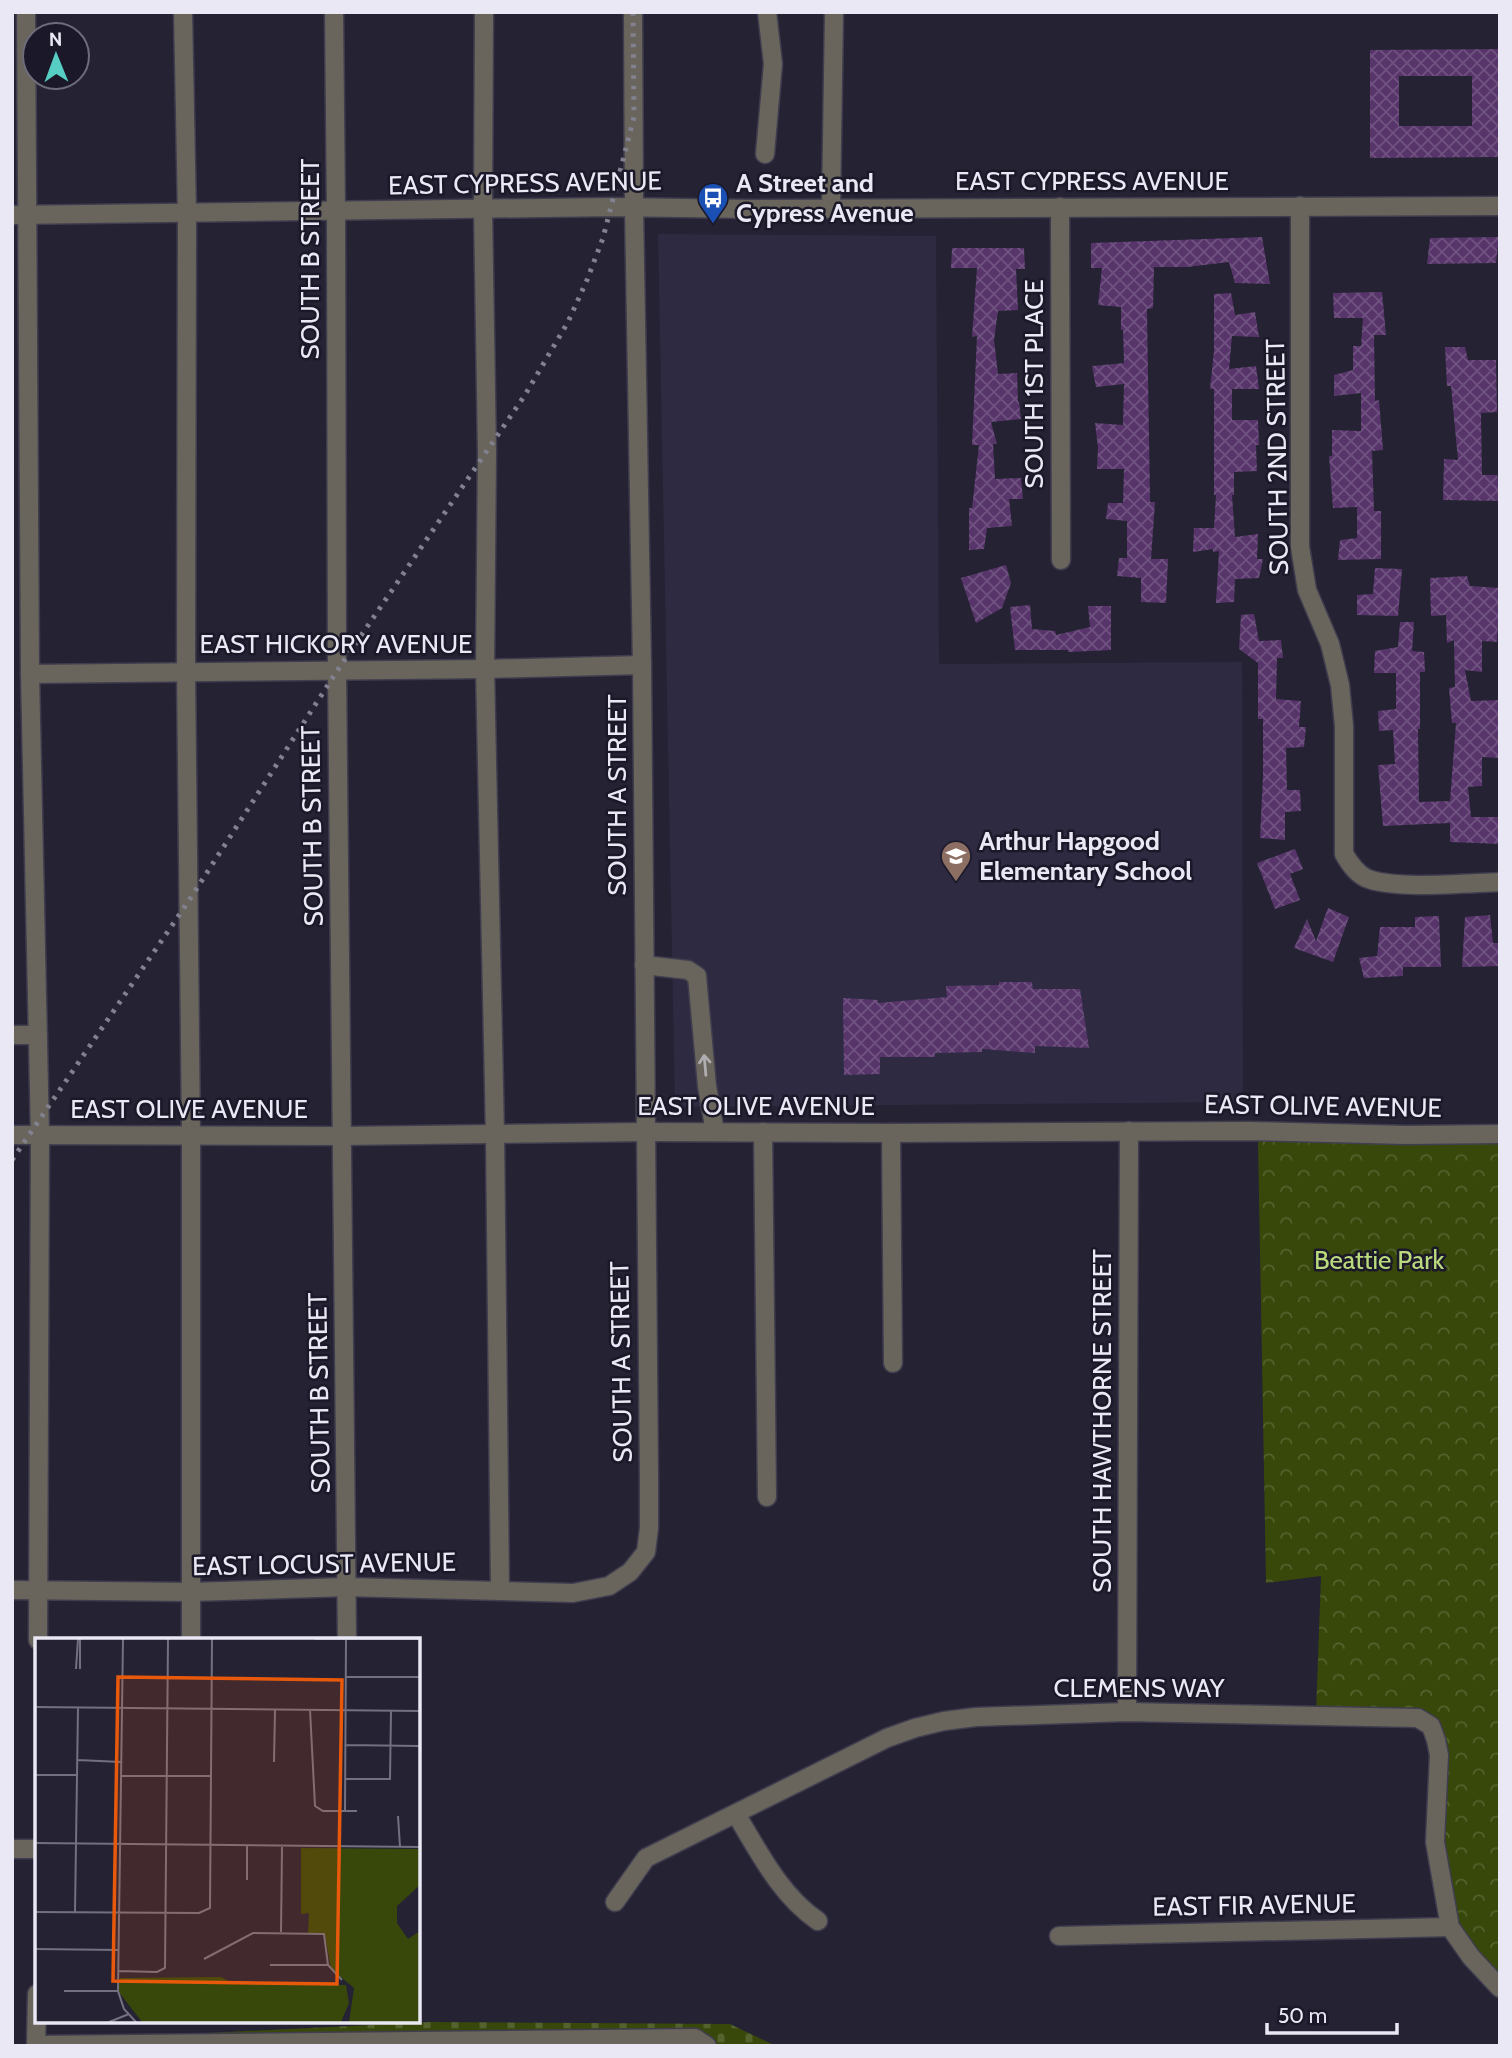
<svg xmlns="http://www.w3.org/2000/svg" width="1512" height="2058" viewBox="0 0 1512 2058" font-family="Cabin,sans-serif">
<defs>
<pattern id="cemetery-stones" width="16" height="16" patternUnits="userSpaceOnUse" patternTransform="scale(1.75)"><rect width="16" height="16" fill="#37480a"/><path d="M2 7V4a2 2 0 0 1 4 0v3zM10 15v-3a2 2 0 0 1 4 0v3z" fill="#54622e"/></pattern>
<pattern id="park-crowns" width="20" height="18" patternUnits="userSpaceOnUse" patternTransform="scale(1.75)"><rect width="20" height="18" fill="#37480a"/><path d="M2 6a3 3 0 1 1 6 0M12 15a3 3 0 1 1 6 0" fill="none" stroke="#54622e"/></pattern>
<pattern id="building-cross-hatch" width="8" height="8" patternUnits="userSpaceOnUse" patternTransform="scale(1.75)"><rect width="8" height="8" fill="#57356a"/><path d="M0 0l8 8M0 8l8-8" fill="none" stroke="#6f5280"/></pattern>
</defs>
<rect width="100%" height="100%" fill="#242233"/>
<!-- built -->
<path fill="#2d2a41" d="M658,234L936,236L939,664L1242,662L1243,1102L675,1107Z"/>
<!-- cemetery -->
<path fill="url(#cemetery-stones)" d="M431,2022L730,2024L776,2046H44V2041Z"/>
<!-- park -->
<path fill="url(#park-crowns)" d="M1500,1138V1988L1450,1927L1431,1726L1316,1714L1321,1576L1266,1583L1258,1140Z"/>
<!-- building -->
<g fill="url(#building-cross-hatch)" fill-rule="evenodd">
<path d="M1500,49V157L1370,158V50ZM1399,76H1472V126H1399Z"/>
<path d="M1262,237L1270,284L1235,283L1229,262L1187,267H1154L1153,308L1147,309L1150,502H1155L1151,559H1168L1166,603L1141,602V578L1117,576L1119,558H1127V521L1106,519L1108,503H1123L1124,469H1097L1098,447L1095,423L1123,425L1124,384L1096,387L1092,366L1124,363L1123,330H1121V307L1098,305L1102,268H1091V243Z"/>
<path d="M1499,237L1496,263L1427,264L1430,238Z"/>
<path d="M952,248H1024L1025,269H1016L1018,310L998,311L994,340L998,374L1017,373L1018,402H1019L1021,419L991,422L997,444H993L995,479L1021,478L1023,499H1009L1012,526L987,528L984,549L969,550V508H972L979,445H972L977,336L972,337L977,268H951Z"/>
<path d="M1382,292L1386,335H1374L1375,401L1379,400L1383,450L1372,451L1374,511H1381V559L1338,560L1340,540L1357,538V507L1333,508L1329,456H1332V430L1361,431V393L1334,396V375L1353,370V346H1361L1363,318H1334L1333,293Z"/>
<path d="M1231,293L1235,315L1255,312L1259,337L1232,336L1229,369L1256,366L1259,389H1232V420H1258L1259,445H1256L1257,471L1234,472V495H1232L1235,537L1258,534L1257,559H1263L1259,578L1235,579L1234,602L1216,603L1219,551L1213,552V549L1193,552L1194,528H1214L1216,495H1214V389H1210L1214,351V294Z"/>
<path d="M1445,347H1465L1468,360H1496L1497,412L1481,413L1482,475H1497L1500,487V501L1443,500L1444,459L1458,460L1451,386H1447Z"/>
<path d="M1006,565L1011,583L1002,608L976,623L961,578Z"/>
<path d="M1375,568L1402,569L1398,616L1357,615V595L1373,594Z"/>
<path d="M1467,576L1470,586L1500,588L1497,642L1482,641V672L1465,670L1471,701L1500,700L1499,758L1482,757V786L1468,787L1471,817H1500V844L1450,842V823L1383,826L1378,765L1395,764L1393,730L1379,731L1378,711L1396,709V673H1374L1375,651L1398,647L1400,622H1414L1412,651L1424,652L1425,672H1420V729H1418L1419,802L1450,801L1456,723H1452L1449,688L1455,687L1454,640L1447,643L1446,615L1431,616L1430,578Z"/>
<path d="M1030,605L1032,629L1055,631L1056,635L1090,627L1088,606H1111V650L1068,652V650H1015L1010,607Z"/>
<path d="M1254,614L1259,641L1281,640L1283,658H1277L1276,699L1301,701L1299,727H1306L1304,747L1286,748L1287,790H1300L1301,811L1285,812V840L1260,838L1263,776V719H1258V663L1239,649L1241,615Z"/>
<path d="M1295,849L1303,869L1290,874L1300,900L1275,909L1257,863Z"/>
<path d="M1328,908L1349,917L1333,962L1294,948L1307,919L1316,941Z"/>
<path d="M1490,915L1493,943H1500V966L1462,967L1465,917Z"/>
<path d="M1439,916L1441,967H1403V976L1364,978L1359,958L1377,956L1380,927H1415V917Z"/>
<path d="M999,982H1032L1033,989H1080L1089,1048L1035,1046V1053L982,1049V1052L935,1053V1057H880V1074L844,1075L843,998L878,1000V1003L947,997L946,986L999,985Z"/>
</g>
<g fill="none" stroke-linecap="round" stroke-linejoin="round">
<!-- minor casing -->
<g stroke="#403e4e" stroke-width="21">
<g id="minor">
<path d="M26,12L30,674L40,1135L38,1640"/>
<path d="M183,12L187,213L186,671L191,1135V1640"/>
<path d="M334,12L336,212L337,671L347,1640"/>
<path d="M484,12L483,209L487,452L485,669L495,1134L500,1590"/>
<path d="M765,154L773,64L767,12"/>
<path d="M1300,206V547L1307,590L1330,644L1340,685L1344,726V854C1350,864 1356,873 1366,878C1393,890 1468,883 1500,882"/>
<path d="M1060,207L1061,560"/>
<path d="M831,208L834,12"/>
<path d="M12,215L612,207L751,209L1500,206"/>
<path d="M30,674L485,669L642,665"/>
<path d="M644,965L688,970L697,976L707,1086L715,1132"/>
<path d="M12,1035H38"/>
<path d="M763,1132L767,1497"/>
<path d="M891,1133L893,1363"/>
<path d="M12,1135L342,1136L645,1132L891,1133L1249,1131L1406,1135L1500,1134"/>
<path d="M12,1590L190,1592L346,1587L573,1593L609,1586L630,1572L646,1552L649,1528V1480L642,665L634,207L633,12"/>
<path d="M1127,1712L1129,1131"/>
<path d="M736,1814C759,1852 780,1895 818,1921"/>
<path d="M12,1849H37"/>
<path d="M615,1902L646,1858L887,1738L915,1728L944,1721L976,1717L1127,1712L1418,1718L1431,1726L1436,1740L1439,1755L1435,1842L1450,1927L1471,1957L1500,1988"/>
<path d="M1059,1936L1450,1927"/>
<path d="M36,2045L695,2038L707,2046"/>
<path d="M36,2046L37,1994"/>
</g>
</g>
<!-- minor -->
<use href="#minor" stroke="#69655d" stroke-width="18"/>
<!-- rail -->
<path stroke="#82818f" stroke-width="5" stroke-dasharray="3.5 7" stroke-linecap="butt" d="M12,1160L188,902L337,671L525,395L568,322L587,280L603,238L634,117L633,12"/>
</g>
<!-- one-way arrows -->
<defs><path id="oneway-shaft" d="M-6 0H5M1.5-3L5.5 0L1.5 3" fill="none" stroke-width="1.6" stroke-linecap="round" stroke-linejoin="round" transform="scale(1.75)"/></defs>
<use stroke="#afadb0" href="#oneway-shaft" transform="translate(705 1065) rotate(-95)"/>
<!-- icons -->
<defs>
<g id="bus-pin" transform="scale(1.575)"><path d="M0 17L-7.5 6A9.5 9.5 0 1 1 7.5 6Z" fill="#1a4fb4" stroke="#1b1929"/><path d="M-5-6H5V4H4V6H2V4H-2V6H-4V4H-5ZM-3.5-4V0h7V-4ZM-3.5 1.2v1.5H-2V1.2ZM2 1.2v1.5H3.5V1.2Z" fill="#fff"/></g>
<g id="school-pin" transform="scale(1.575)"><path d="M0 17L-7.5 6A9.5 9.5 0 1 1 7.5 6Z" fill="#8d6e63" stroke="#1b1929"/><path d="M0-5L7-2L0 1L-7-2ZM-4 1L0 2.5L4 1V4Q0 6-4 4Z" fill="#fff"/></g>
</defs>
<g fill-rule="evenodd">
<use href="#bus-pin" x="713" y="198"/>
<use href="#school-pin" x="956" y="856"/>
</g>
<g text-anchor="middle" stroke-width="5" stroke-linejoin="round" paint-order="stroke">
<!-- street labels -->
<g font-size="26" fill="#e9e8f4" stroke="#1b1929">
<text x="1092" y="190">EAST CYPRESS AVENUE</text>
<text transform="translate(525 183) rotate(-1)" y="9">EAST CYPRESS AVENUE</text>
<text transform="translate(310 259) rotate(-90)" y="9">SOUTH B STREET</text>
<text transform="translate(1034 384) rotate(-90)" y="9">SOUTH 1ST PLACE</text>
<text transform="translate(1277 457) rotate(-91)" y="9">SOUTH 2ND STREET</text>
<text x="336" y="653">EAST HICKORY AVENUE</text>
<text transform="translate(617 795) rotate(-90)" y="9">SOUTH A STREET</text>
<text transform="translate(312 826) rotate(-91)" y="9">SOUTH B STREET</text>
<text x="756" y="1115">EAST OLIVE AVENUE</text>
<text transform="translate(1323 1106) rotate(1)" y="9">EAST OLIVE AVENUE</text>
<text x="189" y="1118">EAST OLIVE AVENUE</text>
<text transform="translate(621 1362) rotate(-91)" y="9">SOUTH A STREET</text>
<text transform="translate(319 1393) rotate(-91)" y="9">SOUTH B STREET</text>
<text transform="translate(1102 1421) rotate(-90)" y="9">SOUTH HAWTHORNE STREET</text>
<text transform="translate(324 1564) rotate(-1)" y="9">EAST LOCUST AVENUE</text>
<text x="1139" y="1697">CLEMENS WAY</text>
<text transform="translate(1254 1905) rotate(-1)" y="9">EAST FIR AVENUE</text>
</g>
<!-- poi labels -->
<g font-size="26" font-weight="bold" fill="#e9e8f4" stroke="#1b1929" text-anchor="start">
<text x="736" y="192">A Street and<tspan x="736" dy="30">Cypress Avenue</tspan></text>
<text x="979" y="850">Arthur Hapgood<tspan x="979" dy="30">Elementary School</tspan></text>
</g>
<!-- park labels -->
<g font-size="26" fill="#bbda7e" stroke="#1b1929">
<text x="1379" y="1269">Beattie Park</text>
</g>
</g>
<!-- overview -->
<g transform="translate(35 1638)">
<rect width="385" height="385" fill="#242233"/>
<path d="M186,339L197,345L311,347L314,365L306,384H107L83,353L85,340Z" fill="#37480a"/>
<path d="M266,210L385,211V247L362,268V285L373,301L385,293V384H314L319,350L296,331L290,297L273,295L274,275L266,276Z" fill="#37480a"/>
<path fill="none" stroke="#737180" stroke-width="2" d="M45,1V31M88,1L83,353L89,371L101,384M280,1H385M41,31L43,1M311,39H385M0,69L385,73M275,72L280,168L288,173H322M311,107L384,108M43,122L86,124M239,124L240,72M0,137H43M86,138H177M310,141H355L356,73M310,173L311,1M363,178L365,209M0,205L385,209M212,242V208M0,274L164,275L175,270L177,1M40,274L43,70M246,294L247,209M0,311L84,312M169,321L218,295L289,296L293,327L307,342M235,327H293M84,333L122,334L130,330L133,1M29,353H83M74,384L94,376"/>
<path fill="#e8590c" fill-opacity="0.15" stroke="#e8590c" stroke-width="3.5" d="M83,39L307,42L302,346L78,343Z"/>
<rect width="385" height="385" fill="none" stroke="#e9e8f4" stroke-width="3.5"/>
</g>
<!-- border -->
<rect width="1512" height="2058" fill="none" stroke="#e9e8f4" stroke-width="28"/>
<!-- north arrow -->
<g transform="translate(56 56) rotate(359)"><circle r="33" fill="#1b1929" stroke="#6d6c7a" stroke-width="2"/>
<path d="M0-5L12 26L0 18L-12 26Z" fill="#56cec3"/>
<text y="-10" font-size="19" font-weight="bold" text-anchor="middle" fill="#e9e8f4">N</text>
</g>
<!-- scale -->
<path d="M1267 2023v10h130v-10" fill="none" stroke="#e9e8f4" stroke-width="3.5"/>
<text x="1278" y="2023" font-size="21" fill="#e9e8f4" stroke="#1b1929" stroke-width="5" paint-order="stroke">50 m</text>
</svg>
